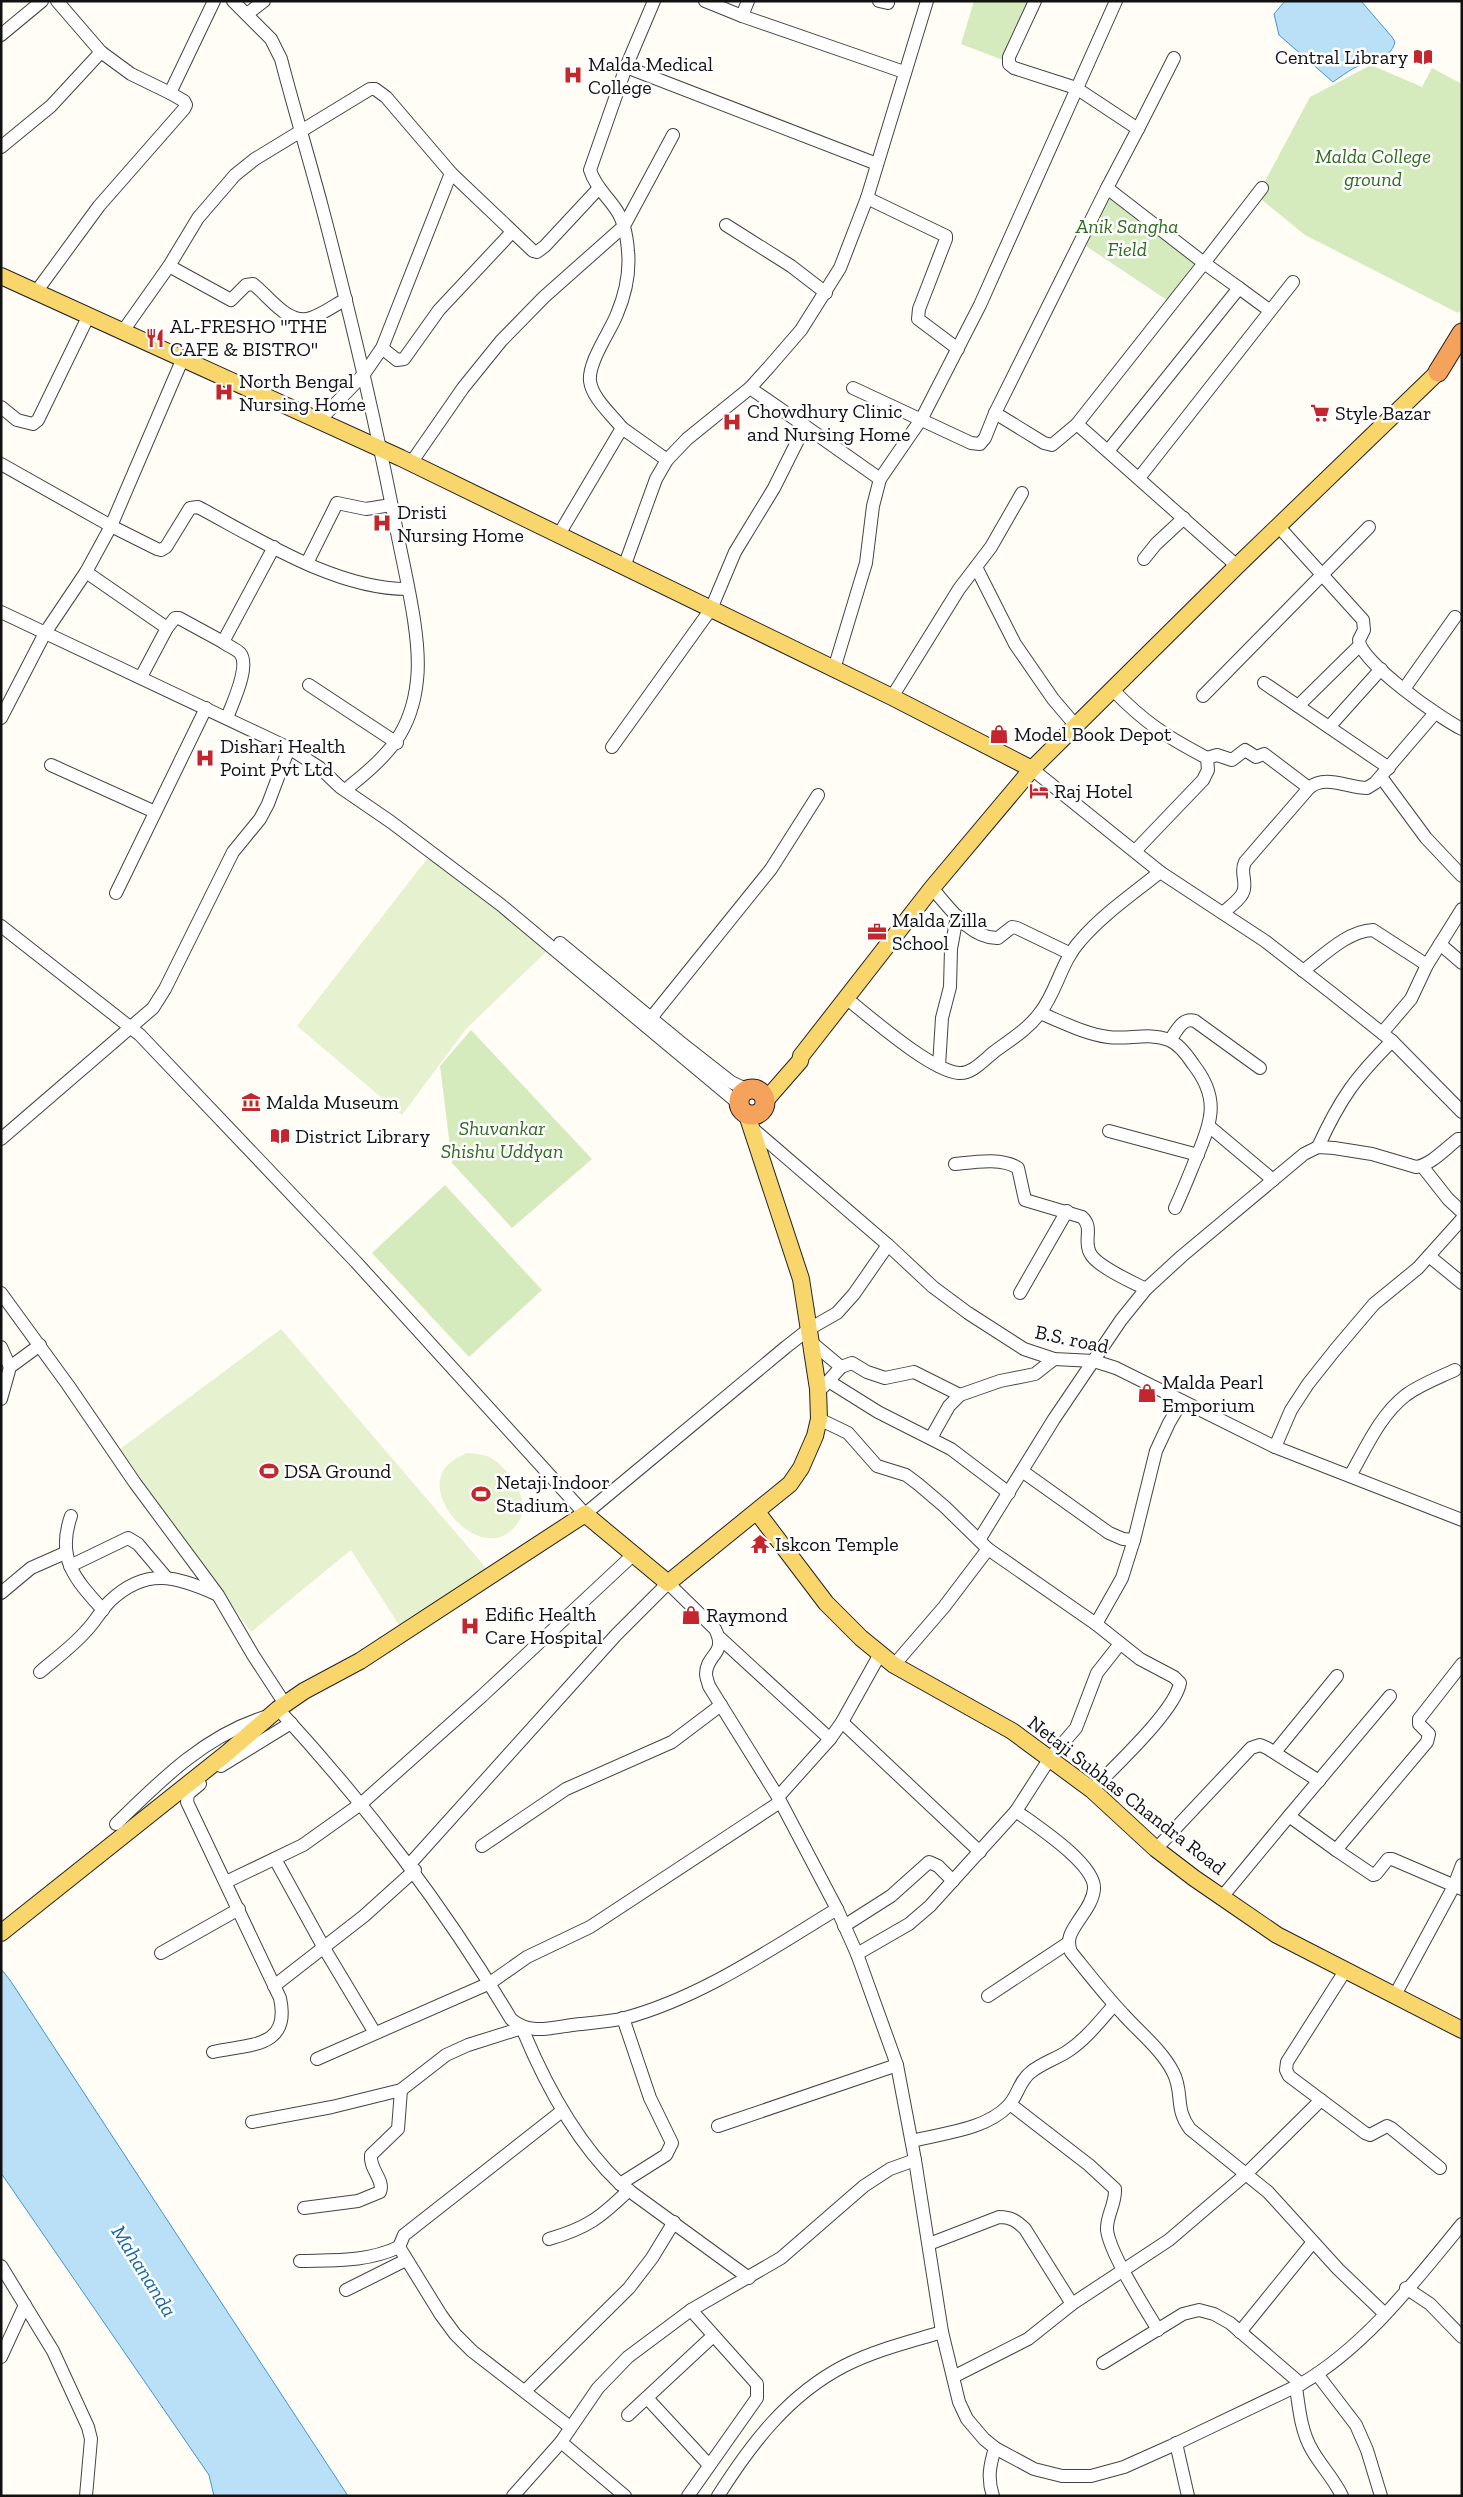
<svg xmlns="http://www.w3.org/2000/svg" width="1463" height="2497" viewBox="0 0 1463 2497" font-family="'Zilla Slab',serif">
<rect width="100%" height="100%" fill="#fffdf5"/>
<!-- green -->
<g fill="#d5ebbd">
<path d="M974,1H1036L1008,62L961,44Z"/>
<path d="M1371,65L1422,87L1432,68L1462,84V309L1458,313L1305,235L1257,196L1310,97Z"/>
<path d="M1113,188L1199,257L1167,300L1086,246Z"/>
<path d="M471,1030L592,1159L512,1228L452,1163L440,1066Z"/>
<path d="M445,1185L542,1290L469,1357L372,1253Z"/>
</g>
<!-- pitch -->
<g fill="#e6f2cf">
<path d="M434,850L548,950L466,1029L402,1115L297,1026Z"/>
<path d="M281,1329L493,1576L404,1633L351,1550L251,1632L120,1449Z"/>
<path d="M467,1453C476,1454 485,1454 493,1459C509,1470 532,1501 519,1521C489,1569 424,1505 443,1471C448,1462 458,1457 467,1453Z"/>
</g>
<!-- water -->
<g fill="#b9e0f7" stroke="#3f96cf">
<path d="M1285,1H1361L1392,37L1395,42C1390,61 1370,61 1354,68C1347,72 1340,77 1333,82L1279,35L1274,14Z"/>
<path d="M1,1969L10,1980L348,2496H214L209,2475L1,2173Z"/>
</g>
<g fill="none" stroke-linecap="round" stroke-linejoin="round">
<!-- minor casing -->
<g stroke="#444" stroke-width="14">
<g id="minor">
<path d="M57,1L101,52L131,74L170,93L214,1"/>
<path d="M233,1L271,39L281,59C294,109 309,158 322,207C350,313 375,419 396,527C404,570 422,638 417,680C412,731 388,756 350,786"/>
<path d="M705,1L742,16"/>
<path d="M748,1L742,16L904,72"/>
<path d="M879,1L888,3"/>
<path d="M1035,1L1009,57V64L1014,68L1076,88L1138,129L1107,188L1204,263L1077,424L1237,566"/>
<path d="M247,14L264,1"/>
<path d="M1,35L42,1"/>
<path d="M626,67L877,164"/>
<path d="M1138,129L1174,58"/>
<path d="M1,147L51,106L101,52"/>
<path d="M867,198L946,236V239L919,309L918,319L958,349"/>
<path d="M726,225L791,266L826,293"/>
<path d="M1239,288L1204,263L1262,188"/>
<path d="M36,292L99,206L184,109L186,105L184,101L170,93"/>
<path d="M346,299C335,305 323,314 311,318C288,326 269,296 253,284L246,285L231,300L169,266L198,218L235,175L255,159L370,89H375L386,97L451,173L533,251L537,252L545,246L599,188"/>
<path d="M123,331L169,266"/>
<path d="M382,348L397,360L404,359L439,310L512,232"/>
<path d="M750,388L805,426"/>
<path d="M853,388L971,443L980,444L985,438L995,413L1107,188"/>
<path d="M1,407L17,420L33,424L38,420L89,315"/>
<path d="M995,413L1044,443L1052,445L1077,424"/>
<path d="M319,421L364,374L382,348L451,173"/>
<path d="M622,428L667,460"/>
<path d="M1108,451L1239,288L1269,310"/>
<path d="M411,463L463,388L501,341L544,297L624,226L673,135"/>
<path d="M1,464L111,526L157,549L161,550L166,547L190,508L198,507C260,540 336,589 407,589"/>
<path d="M1139,478L1293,282"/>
<path d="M1279,527L1363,620L1364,630L1359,640C1359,661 1441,719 1462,729"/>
<path d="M558,536L622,428C612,415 592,398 590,381C588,362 610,332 617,314C625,295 630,272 628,251C627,237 624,220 615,208C606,195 595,186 590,170L626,67L654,1"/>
<path d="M1144,559L1156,544L1184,518"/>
<path d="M307,563L337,503L366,509L391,505"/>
<path d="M624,567L656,479L667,460L687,439L750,388L769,367L801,330L840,268L867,198L927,1"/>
<path d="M976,567L1015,644L1053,699L1076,726"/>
<path d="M86,572L167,628"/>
<path d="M1,612L289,748L320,768L340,787L391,822L501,905L739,1104"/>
<path d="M834,669L866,563L873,506L880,479L922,418L980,305L1116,1"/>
<path d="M141,677L167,628L175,618H179L223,642"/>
<path d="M1264,683L1389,768"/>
<path d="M309,685L397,743"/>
<path d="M1404,689L1455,617"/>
<path d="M1113,690C1145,723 1167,737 1207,758L1208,770L1203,780L1135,851"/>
<path d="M1203,696L1369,527"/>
<path d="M892,697L959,589L991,547L1022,493"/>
<path d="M1298,706L1359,646"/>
<path d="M1,718L45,633L86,572L111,526L183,358"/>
<path d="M227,718C232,704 251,666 240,653C236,649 228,646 223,642L274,547"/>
<path d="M1329,727L1381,669"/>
<path d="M612,747L711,609L735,552L774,488L805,426L880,479"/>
<path d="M1207,758L1217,755L1232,760L1245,750L1256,757L1264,754L1309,788"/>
<path d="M51,765L155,812"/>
<path d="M1032,769L1160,872L1265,941L1333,994L1392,1041L1462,1112"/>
<path d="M1381,777L1426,838L1462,876"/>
<path d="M932,888C948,906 970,939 998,938L1012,927L1017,928L1069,953"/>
<path d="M116,893L206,708"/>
<path d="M1223,913C1229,907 1243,898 1244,889C1246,878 1240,872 1245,862L1309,788C1325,774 1348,788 1367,788L1375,783L1435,713"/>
<path d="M1,926L140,1035L356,1262L585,1514L786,1347L809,1329L837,1313L854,1294L888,1245"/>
<path d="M560,943L680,1042L731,1082L748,1090"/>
<path d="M1440,944L1462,963"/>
<path d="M1303,971C1323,956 1347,931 1373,930L1427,965"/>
<path d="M846,998C870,1017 931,1071 959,1073C972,1074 984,1060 994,1052C1010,1040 1027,1030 1040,1013C1057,991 1061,962 1080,941C1103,914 1133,894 1160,872"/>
<path d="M1040,1013C1062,1022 1085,1034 1108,1037C1128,1040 1150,1032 1169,1040C1179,1044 1187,1055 1193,1064C1219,1097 1213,1119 1197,1156C1190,1173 1183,1191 1175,1208"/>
<path d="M651,1018L771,869L818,795"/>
<path d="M1382,1033L1411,999L1427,965L1462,909"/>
<path d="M1170,1040C1177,1031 1182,1017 1195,1021L1260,1068"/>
<path d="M939,1066L942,1018L950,987L951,949L957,916"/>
<path d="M1210,1127L1273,1180"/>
<path d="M752,1128L888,1245L933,1287L968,1313L1024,1349L1054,1359L1094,1361L1116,1368L1275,1447L1462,1520"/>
<path d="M1109,1131L1198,1155"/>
<path d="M1,1139L153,1008L165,989L233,852L260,819L268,804L289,748"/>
<path d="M1318,1147C1340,1099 1355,1078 1392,1041"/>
<path d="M955,1164C974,1162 1002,1157 1018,1168L1025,1200L1082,1217C1094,1228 1083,1240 1090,1253C1096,1266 1132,1282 1146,1289"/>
<path d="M1422,1166L1448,1199L1462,1212"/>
<path d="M1429,1256L1462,1283"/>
<path d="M1,1293L68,1385L135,1483L218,1595L253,1655L285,1704"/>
<path d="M1020,1293L1067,1211"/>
<path d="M810,1341L841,1367"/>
<path d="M1,1347L10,1367"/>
<path d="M830,1382L878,1412L951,1449L1009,1493"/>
<path d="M823,1387L841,1367L852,1363L867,1372L885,1378L914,1372L960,1395"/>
<path d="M1,1399L10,1367L40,1345"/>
<path d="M819,1419L848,1433L877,1466L906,1475L918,1484L945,1507L988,1549L1096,1624L1140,1659L1174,1677L1180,1683C1175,1711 1114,1767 1092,1790"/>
<path d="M931,1438L949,1406L960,1395L1000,1381L1035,1374L1054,1359"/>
<path d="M1275,1447L1291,1410L1308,1384L1335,1350L1374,1304L1418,1268L1462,1219"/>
<path d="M1022,1471L1109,1533L1123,1539L1134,1540"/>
<path d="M1350,1476C1366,1448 1380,1415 1406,1395C1421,1384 1438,1378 1455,1370"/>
<path d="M71,1516C56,1559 75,1579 103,1610"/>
<path d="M979,1540L1054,1419L1121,1320L1146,1289L1182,1256L1304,1154L1318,1147L1334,1148L1372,1154L1416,1167C1431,1165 1446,1148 1458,1139H1462"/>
<path d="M70,1566L128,1538L138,1544L165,1576"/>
<path d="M1,1593L31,1568L65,1553"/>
<path d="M1096,1624L1122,1578L1134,1540L1156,1451L1169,1423L1182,1401"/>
<path d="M720,1638L830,1739"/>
<path d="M1119,1645L1097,1673L1076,1728L1050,1758L1016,1811C1035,1825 1096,1864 1094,1889C1093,1901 1085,1911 1079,1920C1071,1932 1066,1939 1071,1952C1088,1973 1104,1994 1123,2014C1139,2032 1162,2050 1173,2072C1184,2093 1174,2108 1190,2129L1268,2192L1338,2269L1385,2314"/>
<path d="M894,1665L944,1607L988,1549"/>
<path d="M40,1672C55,1659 73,1646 86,1631C95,1622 101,1610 110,1601C146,1567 176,1576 216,1594"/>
<path d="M278,1709C368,1807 443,1905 511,2019C530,2035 550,2028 572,2025C589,2023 608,2022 625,2018C702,1997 769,1950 837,1909L857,1954L897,2065L915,2160L942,2332L959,2402L967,2419L984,2439L995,2448L1034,2469L1062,2476H1091L1124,2467L1171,2446L1301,2384C1366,2346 1415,2281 1462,2224"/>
<path d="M842,1722L980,1852"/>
<path d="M1275,1752L1337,1676"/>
<path d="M221,1766L291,1723"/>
<path d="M200,1784L188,1794L187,1802L280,1998C291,2048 250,2044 213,2052"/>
<path d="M778,1797L830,1739L842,1722L880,1654"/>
<path d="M1289,1816L1390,1696"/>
<path d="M116,1824C160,1781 204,1736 265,1717"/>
<path d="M482,1846L566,1789L672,1742L721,1705"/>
<path d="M1156,1849L1251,1748L1260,1745L1267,1748L1319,1781"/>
<path d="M1336,1850L1373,1875L1376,1874L1388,1859H1392L1462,1889"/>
<path d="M275,1859L324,1948L375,2033"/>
<path d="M409,1865L616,1635L668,1583L715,1629C728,1654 706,1654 706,1674C706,1677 708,1682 709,1686L778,1797L837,1909"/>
<path d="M226,1882L303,1845L362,1803L482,1696L634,1554"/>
<path d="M1222,1897L1289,1816L1336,1850L1427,1742L1429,1734L1419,1724V1719L1462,1664"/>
<path d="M844,1926L891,1896L929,1862L938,1866L953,1881"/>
<path d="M161,1953L239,1909"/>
<path d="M857,1954L909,1924L930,1906L1016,1811"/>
<path d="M1345,1971L1287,2062L1286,2070L1289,2076L1365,2133L1370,2135L1387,2126L1391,2128L1440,2168"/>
<path d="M274,1986L364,1916L415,1870"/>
<path d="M1395,1995L1454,1886L1462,1865"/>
<path d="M988,1996L1068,1943"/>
<path d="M317,2059L490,1983L527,1957L590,1927L780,1802"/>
<path d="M1010,2104L1089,2165L1115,2189C1116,2204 1106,2216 1107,2230C1110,2254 1145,2308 1158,2330"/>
<path d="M562,2111L404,2235L399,2247L441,2315L455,2334L472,2351L570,2427"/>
<path d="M252,2122L332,2107L401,2090L446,2055L468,2045L522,2028C545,2084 575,2141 620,2184L749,2278"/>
<path d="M718,2126L897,2065"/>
<path d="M912,2141C943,2133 985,2130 1008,2106C1018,2096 1019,2081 1031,2072C1042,2063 1056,2059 1068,2051C1086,2039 1100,2021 1114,2005"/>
<path d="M620,2184L666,2155L672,2143L650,2098L623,2018"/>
<path d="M304,2208L358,2201L380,2192C385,2180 369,2169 371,2155L398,2129L401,2090"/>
<path d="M549,2239C587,2228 600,2218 629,2190"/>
<path d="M929,2244L999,2217C1011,2217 1017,2221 1025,2229L1072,2304"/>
<path d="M300,2261C335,2260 367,2262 399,2247"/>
<path d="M1,2266L53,2351L88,2427L91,2439L86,2496"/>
<path d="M1406,2288L1430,2304L1462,2337"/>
<path d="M346,2290L406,2260"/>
<path d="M1240,2332L1313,2242"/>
<path d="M1,2357L25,2305"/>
<path d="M1103,2363L1183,2314L1199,2310L1214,2314L1230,2323L1301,2384"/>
<path d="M1317,2374L1356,2425L1367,2450L1381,2496"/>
<path d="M953,2377L1028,2339L1072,2304L1169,2240L1245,2175L1321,2100"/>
<path d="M1296,2387C1299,2408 1301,2432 1312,2450C1321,2466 1334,2479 1342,2496"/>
<path d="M525,2391L629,2288L652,2258L674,2222"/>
<path d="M647,2398L709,2465"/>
<path d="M628,2415L713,2336"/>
<path d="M561,2442L625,2496"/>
<path d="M1176,2443L1188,2496"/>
<path d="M513,2496L561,2442L598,2388L628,2357L691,2310L781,2258L864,2186L890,2169L915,2160"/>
<path d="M688,2496L757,2398V2384L691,2310"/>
<path d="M718,2496C751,2444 788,2395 844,2366C875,2350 909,2342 942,2332"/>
<path d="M993,2496C987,2478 990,2465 995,2448"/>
</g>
</g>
<!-- major casing -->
<g stroke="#222" stroke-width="18">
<g id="major">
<path d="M1,276L401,458L892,697L1032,769"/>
<path d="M765,1101L800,1061L801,1056L932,888L1032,769L1237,566L1438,372"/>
<path d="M757,1512L826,1603L861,1638L894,1665L1012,1731L1092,1790L1156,1849L1194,1878L1277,1935L1462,2030"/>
<path d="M1,1933L227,1753L278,1709L304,1691L360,1661L585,1514L668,1583L790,1484L801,1468L815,1436L819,1419L818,1389L801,1279L747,1115"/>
</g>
</g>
<!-- highway casing -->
<g stroke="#222" stroke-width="21">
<g id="highway">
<path d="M1438,372L1462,333"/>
<circle cx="752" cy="1102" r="13"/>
</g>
</g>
<!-- minor -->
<use href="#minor" stroke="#fff" stroke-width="12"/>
<!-- major -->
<use href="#major" stroke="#f9d66b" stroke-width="16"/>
<!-- highway -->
<use href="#highway" stroke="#f5a25d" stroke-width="19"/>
</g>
<!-- icons -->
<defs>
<g id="library-bare" transform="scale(1.5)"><path d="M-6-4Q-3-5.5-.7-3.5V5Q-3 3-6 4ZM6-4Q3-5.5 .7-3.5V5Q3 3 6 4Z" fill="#c4262e" stroke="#fff" stroke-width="2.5" paint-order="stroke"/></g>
<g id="hospital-bare" transform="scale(1.5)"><path d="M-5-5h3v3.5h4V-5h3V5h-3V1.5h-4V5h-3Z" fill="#c4262e" stroke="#fff" stroke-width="2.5" paint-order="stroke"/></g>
<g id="restaurant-bare" transform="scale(1.5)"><path d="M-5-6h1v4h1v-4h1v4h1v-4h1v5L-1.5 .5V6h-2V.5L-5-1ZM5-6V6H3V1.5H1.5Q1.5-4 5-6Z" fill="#c4262e" stroke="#fff" stroke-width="2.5" paint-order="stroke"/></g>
<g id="supermarket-bare" transform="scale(1.5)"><path d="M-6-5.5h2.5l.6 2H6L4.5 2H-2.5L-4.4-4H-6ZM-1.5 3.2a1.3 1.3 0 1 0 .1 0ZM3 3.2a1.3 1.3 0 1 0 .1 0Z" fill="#c4262e" stroke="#fff" stroke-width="2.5" paint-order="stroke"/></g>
<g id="shop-bare" transform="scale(1.5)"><path d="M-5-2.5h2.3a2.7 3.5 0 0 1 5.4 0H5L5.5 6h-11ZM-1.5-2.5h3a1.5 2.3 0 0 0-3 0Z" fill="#c4262e" stroke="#fff" stroke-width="2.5" paint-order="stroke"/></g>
<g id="hotel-bare" transform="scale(1.5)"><path d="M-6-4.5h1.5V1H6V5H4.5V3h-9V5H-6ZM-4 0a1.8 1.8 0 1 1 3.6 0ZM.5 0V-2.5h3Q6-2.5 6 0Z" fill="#c4262e" stroke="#fff" stroke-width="2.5" paint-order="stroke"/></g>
<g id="office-bare" transform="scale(1.5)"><path d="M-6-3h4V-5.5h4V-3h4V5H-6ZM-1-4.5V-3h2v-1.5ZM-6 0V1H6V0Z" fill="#c4262e" stroke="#fff" stroke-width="2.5" paint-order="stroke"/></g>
<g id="museum-bare" transform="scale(1.5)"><path d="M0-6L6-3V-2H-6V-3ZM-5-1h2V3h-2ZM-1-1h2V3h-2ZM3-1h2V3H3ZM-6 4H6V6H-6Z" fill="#c4262e" stroke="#fff" stroke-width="2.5" paint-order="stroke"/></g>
<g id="stadium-bare" transform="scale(1.5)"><path d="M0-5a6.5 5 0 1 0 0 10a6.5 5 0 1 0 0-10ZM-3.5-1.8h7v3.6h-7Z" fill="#c4262e" stroke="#fff" stroke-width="2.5" paint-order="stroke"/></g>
<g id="temple-bare" transform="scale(1.5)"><path d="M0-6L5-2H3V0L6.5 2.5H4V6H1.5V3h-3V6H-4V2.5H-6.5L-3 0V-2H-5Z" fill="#c4262e" stroke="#fff" stroke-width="2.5" paint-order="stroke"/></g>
</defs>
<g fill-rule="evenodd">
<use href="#library-bare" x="1423" y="57"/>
<use href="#hospital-bare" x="573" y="75"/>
<use href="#restaurant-bare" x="155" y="338"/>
<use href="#hospital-bare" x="224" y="392"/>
<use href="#supermarket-bare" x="1320" y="413"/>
<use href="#hospital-bare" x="732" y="422"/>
<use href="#hospital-bare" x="382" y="523"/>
<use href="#shop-bare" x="999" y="734"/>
<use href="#hospital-bare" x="205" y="758"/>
<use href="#hotel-bare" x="1039" y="791"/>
<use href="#office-bare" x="877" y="932"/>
<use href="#museum-bare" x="251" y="1102"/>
<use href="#library-bare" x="280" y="1136"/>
<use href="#shop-bare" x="1147" y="1393"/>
<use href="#stadium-bare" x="269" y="1471"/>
<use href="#stadium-bare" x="481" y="1494"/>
<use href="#temple-bare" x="760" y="1544"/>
<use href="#shop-bare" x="691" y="1615"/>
<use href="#hospital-bare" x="470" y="1626"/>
</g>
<g text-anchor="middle" stroke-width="5" stroke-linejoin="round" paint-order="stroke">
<!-- poi labels -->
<g font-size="20" fill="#111" stroke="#fff" text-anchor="start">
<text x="1408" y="64" text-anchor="end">Central Library</text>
<text x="588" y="71">Malda Medical<tspan x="588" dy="23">College</tspan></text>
<text x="170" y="333">AL-FRESHO "THE<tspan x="170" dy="23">CAFE &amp; BISTRO"</tspan></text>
<text x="239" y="388">North Bengal<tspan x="239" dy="23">Nursing Home</tspan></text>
<text x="747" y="418">Chowdhury Clinic<tspan x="747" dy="23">and Nursing Home</tspan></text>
<text x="1335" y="420">Style Bazar</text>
<text x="397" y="519">Dristi<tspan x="397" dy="23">Nursing Home</tspan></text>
<text x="1014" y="741">Model Book Depot</text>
<text x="220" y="753">Dishari Health<tspan x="220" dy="23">Point Pvt Ltd</tspan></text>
<text x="1054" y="798">Raj Hotel</text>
<text x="892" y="927">Malda Zilla<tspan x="892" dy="23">School</tspan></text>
<text x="266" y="1109">Malda Museum</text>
<text x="295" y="1143">District Library</text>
<text x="1162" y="1389">Malda Pearl<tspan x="1162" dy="23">Emporium</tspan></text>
<text x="284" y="1478">DSA Ground</text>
<text x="496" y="1489">Netaji Indoor<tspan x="496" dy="23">Stadium</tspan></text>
<text x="775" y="1551">Iskcon Temple</text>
<text x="485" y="1621">Edific Health<tspan x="485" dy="23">Care Hospital</tspan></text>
<text x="706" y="1622">Raymond</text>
</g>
<!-- park labels -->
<g font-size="20" font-style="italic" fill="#2f6b1f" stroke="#fff">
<text x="1373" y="163">Malda College<tspan x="1373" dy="23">ground</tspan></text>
<text x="1127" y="233">Anik Sangha<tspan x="1127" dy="23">Field</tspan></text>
<text x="502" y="1135">Shuvankar<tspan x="502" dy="23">Shishu Uddyan</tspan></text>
</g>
<!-- street labels -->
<g font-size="20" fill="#111" stroke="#fff">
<text transform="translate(1072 1339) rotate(12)" y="7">B.S. road</text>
<text transform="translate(1127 1795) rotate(38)" y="7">Netaji Subhas Chandra Road</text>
</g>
<!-- water labels -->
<g font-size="21" font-style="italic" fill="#1768a6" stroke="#fff">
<text transform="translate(144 2271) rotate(58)" y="7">Mahananda</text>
</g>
</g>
<!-- border -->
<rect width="1463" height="2497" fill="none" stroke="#111111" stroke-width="5"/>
</svg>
